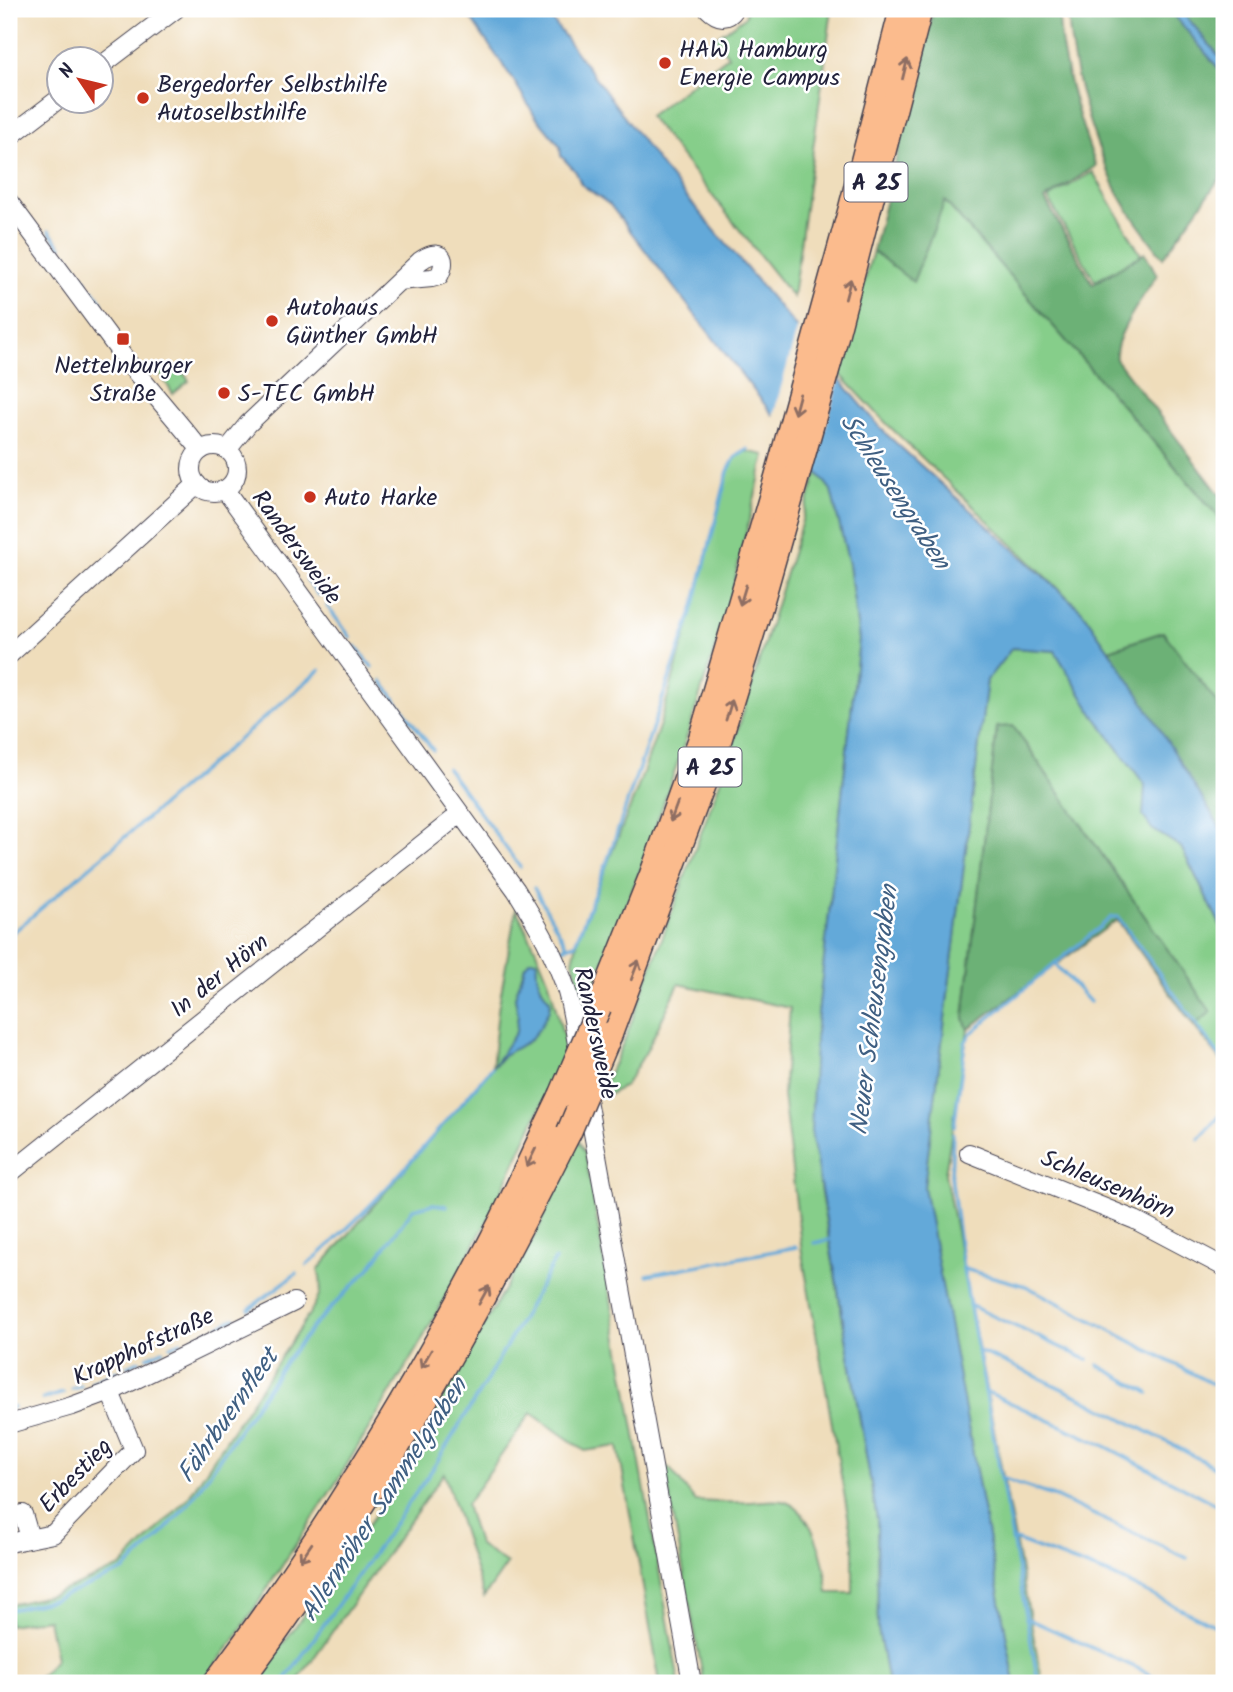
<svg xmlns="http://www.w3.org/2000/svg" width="1233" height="1692" viewBox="0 0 1233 1692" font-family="Kalam,sans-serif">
<rect width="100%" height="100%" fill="#fff"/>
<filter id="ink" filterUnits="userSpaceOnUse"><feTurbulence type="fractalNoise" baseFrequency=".0143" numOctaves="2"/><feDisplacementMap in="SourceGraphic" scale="14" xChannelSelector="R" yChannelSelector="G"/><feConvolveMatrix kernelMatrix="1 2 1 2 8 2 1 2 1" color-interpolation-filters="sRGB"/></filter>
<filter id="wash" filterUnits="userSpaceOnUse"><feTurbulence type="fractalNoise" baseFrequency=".00686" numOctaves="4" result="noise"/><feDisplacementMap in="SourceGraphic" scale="28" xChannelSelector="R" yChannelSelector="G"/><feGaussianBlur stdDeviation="1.57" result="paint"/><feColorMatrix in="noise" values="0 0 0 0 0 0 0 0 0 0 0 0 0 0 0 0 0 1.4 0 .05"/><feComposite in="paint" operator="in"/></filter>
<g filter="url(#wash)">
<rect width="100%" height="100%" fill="#efddbb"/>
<!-- green -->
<g fill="#86ce8a" stroke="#547862" stroke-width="2" fill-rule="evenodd">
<path d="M747,9H832L793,297L649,116L728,56L715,38L745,17Z"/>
<path d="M1093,172L1141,255L1095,281L1048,198Z"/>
<path d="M944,200L1224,523V712L1163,632L1109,650L1082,611L887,424L839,373L873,251L913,281Z"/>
<path d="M156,367L180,368L189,381L173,394Z"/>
<path d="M745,451L765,455L728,607L688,733L639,873L584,1010L573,960L579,935L637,790L660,724L695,603L728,471L735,458Z"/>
<path d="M817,472L831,490L849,564L859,640L815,1041L820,1188L877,1519L878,1629L888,1683H704L664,1465L671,1470L695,1501C713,1502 731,1503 749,1502C759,1502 772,1499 782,1501C814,1507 826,1567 828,1593H853V1544L802,1253L783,1095L790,1008L679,984L647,1050L625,1086L610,1094L600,1093L625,1039L732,749Z"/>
<path d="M1012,648L1055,651L1093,714L1145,785L1152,829L1181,847L1224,932V1064L1194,1026L1210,1011L1014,727L997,728L964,1018L968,1029L945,1174L1042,1680L1048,1683H1015L924,1187L987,680Z"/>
<path d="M516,909L536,950L549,982L567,1050L491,1214L419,1345L337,1481L234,1640L201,1683H34L56,1659L48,1619L9,1625V1605L52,1595L121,1567L187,1499L308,1316C318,1299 325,1289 318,1270L492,1068L498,1010ZM536,960C535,977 541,990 551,1003L530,1040L504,1055L495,1065L516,1032L518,1014L515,997L525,966Z"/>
<path d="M578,1140L585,1153L679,1683H660L618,1446L585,1451L531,1413L466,1505L478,1544L507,1564L484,1597L444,1473L296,1683H255L377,1512L537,1232Z"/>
</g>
<!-- forest -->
<g fill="#6cb176" stroke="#476a58" stroke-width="2">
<path d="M934,9H1059C1058,54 1080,122 1096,166L1045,199L1093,284L1145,253L1157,275C1145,294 1113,336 1116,359L1224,500V523L945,201L913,282L873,251Z"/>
<path d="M1068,9H1169L1224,75V164L1220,178L1163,258C1146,235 1127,212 1115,186C1090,135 1070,66 1068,9Z"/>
<path d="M1180,9H1224V62Z"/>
<path d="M1163,632L1224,712V834L1109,650Z"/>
<path d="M1013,726L1211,1012L1194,1026L1117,920L968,1029L964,1018L997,727Z"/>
</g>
<!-- water -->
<g fill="#63a9d9" stroke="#42668a" stroke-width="2">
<path d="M464,9H544L664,170L885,433L1082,611L1140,696L1224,834V932L1181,847L1152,829L1143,816L1145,785L1093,714L1055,651L1012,648L987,680L924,1187L1015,1683H888L878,1629L877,1519L811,1131L815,1041L859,640L849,564L831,490L610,205L581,184L576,172L561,156L560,146L535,116L514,81Z"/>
<path d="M1169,9H1180L1224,62V75Z"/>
<path d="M530,960H537C535,975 540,990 550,1000L549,1010L541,1026L530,1040L504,1055L492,1068L516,1032L518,1014L515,997L525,966Z"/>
</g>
<!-- pier -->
<path fill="#efddbb" d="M798,326L840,376L813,472L772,420Z"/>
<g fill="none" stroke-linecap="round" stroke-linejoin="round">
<!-- stream -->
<g stroke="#63a9d9" stroke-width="3.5">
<path d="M49,231L61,247"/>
<path d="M65,253L87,282"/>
<path d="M93,290L102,303"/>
<path d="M307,580L318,595"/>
<path d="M327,606L351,638"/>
<path d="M356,646L372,667"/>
<path d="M382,681L433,750"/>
<path d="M447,768L520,867"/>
<path d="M534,888L567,946"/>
<path d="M9,936L320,670"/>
<path d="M563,948L575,944L607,862L695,603L728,471L735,458L748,449"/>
<path d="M1055,964L1090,1002"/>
<path d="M954,1127L965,1043L970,1034L1112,917H1118L1224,1062"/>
<path d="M953,1134L951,1175L963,1268L1037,1675L1041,1683"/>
<path d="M1199,1139L1224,1111"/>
<path d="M814,1243L829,1240"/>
<path d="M307,1265C375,1207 433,1136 492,1068"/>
<path d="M964,1269L1026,1286L1224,1390"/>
<path d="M647,1275L796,1247"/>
<path d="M969,1305L1088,1360"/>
<path d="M249,1309L297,1273"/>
<path d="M218,1327L235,1318"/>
<path d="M193,1338L210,1331"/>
<path d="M171,1346L181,1342"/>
<path d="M978,1351C1063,1386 1143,1429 1224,1472"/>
<path d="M147,1357L163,1350"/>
<path d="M1098,1365L1149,1393"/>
<path d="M127,1366L139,1361"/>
<path d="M92,1382L117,1371"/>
<path d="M72,1389L81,1386"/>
<path d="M985,1391L1107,1447L1215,1504"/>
<path d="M43,1399L63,1393"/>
<path d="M9,1408L13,1407"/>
<path d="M1001,1478L1056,1497L1187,1558"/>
<path d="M1012,1539L1113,1576L1224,1630"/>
<path d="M9,1610L53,1600L123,1571L159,1537L190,1502L285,1362L316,1323L369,1269L413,1209L433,1204L447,1206"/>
<path d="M1026,1618L1137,1668L1167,1683"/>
<path d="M283,1683L432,1470L487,1380L555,1260"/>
</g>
</g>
</g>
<g filter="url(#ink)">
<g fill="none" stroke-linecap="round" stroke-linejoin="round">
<!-- minor casing -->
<g stroke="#413e4e" stroke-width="20">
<g id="minor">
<path d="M708,9C717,18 727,21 735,9"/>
<path d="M102,65L176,9"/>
<path d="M9,137L60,98"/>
<path d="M9,202L129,364L201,450"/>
<circle cx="214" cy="469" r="23"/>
<path d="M227,450L248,424L420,261C437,248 450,255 439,276L432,278L399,281"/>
<path d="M225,490L516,890C536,922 556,956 567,992C573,1013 575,1035 579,1056"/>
<path d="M9,655L197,484"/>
<path d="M586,1094L692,1683"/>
<path d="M969,1153L1135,1220L1224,1267"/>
<path d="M9,1174L460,814"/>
<path d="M9,1424L72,1406L110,1392L294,1302"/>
<path d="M9,1517L23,1514L30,1538"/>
<path d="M9,1543L53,1534L134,1450L110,1392"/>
</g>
</g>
<!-- highway casing -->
<g stroke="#413e4e" stroke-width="27">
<g id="highway">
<path d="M599,1007L651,877L701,738L777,477L851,208L902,9"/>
<path d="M610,1034L718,744L758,614L831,356L920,9"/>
<path d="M215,1683C324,1538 419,1382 502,1220C522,1179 541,1137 561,1096"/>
<path d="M239,1683C368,1512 473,1323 569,1132"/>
</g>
</g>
<!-- minor -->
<use href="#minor" stroke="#fff" stroke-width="18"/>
<!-- highway -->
<use href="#highway" stroke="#fbbb8d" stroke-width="24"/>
<!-- highway-bridge casing -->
<g stroke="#413e4e" stroke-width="27" stroke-linecap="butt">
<g id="highway-bridge">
<path d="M561,1096L599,1007"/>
<path d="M569,1132L610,1034"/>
</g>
</g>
<!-- highway-bridge -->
<use href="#highway-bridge" stroke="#fbbb8d" stroke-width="24"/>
</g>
<!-- one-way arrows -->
<defs><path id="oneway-shaft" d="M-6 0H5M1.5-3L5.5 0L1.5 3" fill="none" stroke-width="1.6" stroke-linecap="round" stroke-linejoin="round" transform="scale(1.75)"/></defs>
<g stroke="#8e6e64">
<use href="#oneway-shaft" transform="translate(905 69) rotate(-76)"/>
<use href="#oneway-shaft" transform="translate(848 289) rotate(-75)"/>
<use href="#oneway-shaft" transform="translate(797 404) rotate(105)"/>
<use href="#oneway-shaft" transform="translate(743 595) rotate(107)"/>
<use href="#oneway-shaft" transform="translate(729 710) rotate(-73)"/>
<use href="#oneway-shaft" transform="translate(674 812) rotate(110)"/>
<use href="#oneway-shaft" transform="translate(635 970) rotate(-69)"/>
<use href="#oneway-shaft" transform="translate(531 1158) rotate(116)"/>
<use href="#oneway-shaft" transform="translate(484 1295) rotate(-61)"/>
<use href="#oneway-shaft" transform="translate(426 1359) rotate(120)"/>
<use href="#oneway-shaft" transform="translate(306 1552) rotate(124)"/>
</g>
</g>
<!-- markers -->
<g fill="#c8321e" stroke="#fff" stroke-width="2.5">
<circle cx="665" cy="63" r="7"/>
<circle cx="143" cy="98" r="7"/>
<circle cx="272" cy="321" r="7"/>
<rect x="116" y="332" width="14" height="14" rx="3.5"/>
<circle cx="224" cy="393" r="7"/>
<circle cx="310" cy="497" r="7"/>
</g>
<g text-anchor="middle" stroke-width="5" stroke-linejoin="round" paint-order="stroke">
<!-- shield labels -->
<g fill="#fff" stroke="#646476" stroke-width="2">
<rect x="844.5" y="162.5" width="63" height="39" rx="5"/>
<rect x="678.5" y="747.5" width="63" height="39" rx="5"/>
</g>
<g font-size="23" font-weight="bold" fill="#22223b">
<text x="876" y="190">A 25</text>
<text x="710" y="775">A 25</text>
</g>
<!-- poi labels -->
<g font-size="24" fill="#22223b" stroke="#fff" text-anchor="start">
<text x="679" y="57">HAW Hamburg<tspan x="679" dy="28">Energie Campus</tspan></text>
<text x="157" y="92">Bergedorfer Selbsthilfe<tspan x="157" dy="28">Autoselbsthilfe</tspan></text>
<text x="286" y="315">Autohaus<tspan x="286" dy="28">Günther GmbH</tspan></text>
<text x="123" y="373" text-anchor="middle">Nettelnburger<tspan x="123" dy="28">Straße</tspan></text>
<text x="238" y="401">S-TEC GmbH</text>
<text x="324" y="505">Auto Harke</text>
</g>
<!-- street labels -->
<g font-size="24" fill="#22223b" stroke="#fff">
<text transform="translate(297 547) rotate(54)" y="8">Randersweide</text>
<text transform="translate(219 975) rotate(-39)" y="8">In der Hörn</text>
<text transform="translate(596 1033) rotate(78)" y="8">Randersweide</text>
<text transform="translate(1108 1184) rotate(23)" y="8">Schleusenhörn</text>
<text transform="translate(143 1346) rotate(-25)" y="8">Krapphofstraße</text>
<text transform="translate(75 1475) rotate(-46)" y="8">Erbestieg</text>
</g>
<!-- water labels -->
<g font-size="26" font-style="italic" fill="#3f5f82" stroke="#fff">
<text transform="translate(896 491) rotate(57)" y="9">Schleusengraben</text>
<text transform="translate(873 1010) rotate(-83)" y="9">Neuer Schleusengraben</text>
<text transform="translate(227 1415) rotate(-55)" y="9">Fährbuernfleet</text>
<text transform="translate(383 1499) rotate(-57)" y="9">Allermöher Sammelgraben</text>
</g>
</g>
<!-- margin -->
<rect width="1233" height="1692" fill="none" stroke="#fff" stroke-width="35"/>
<!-- north arrow -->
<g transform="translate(80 80) rotate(305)"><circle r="33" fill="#ffffff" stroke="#a7a7b1" stroke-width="2"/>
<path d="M0-5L12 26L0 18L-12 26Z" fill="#c8321e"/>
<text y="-10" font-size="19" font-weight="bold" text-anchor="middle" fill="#22223b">N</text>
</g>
</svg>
